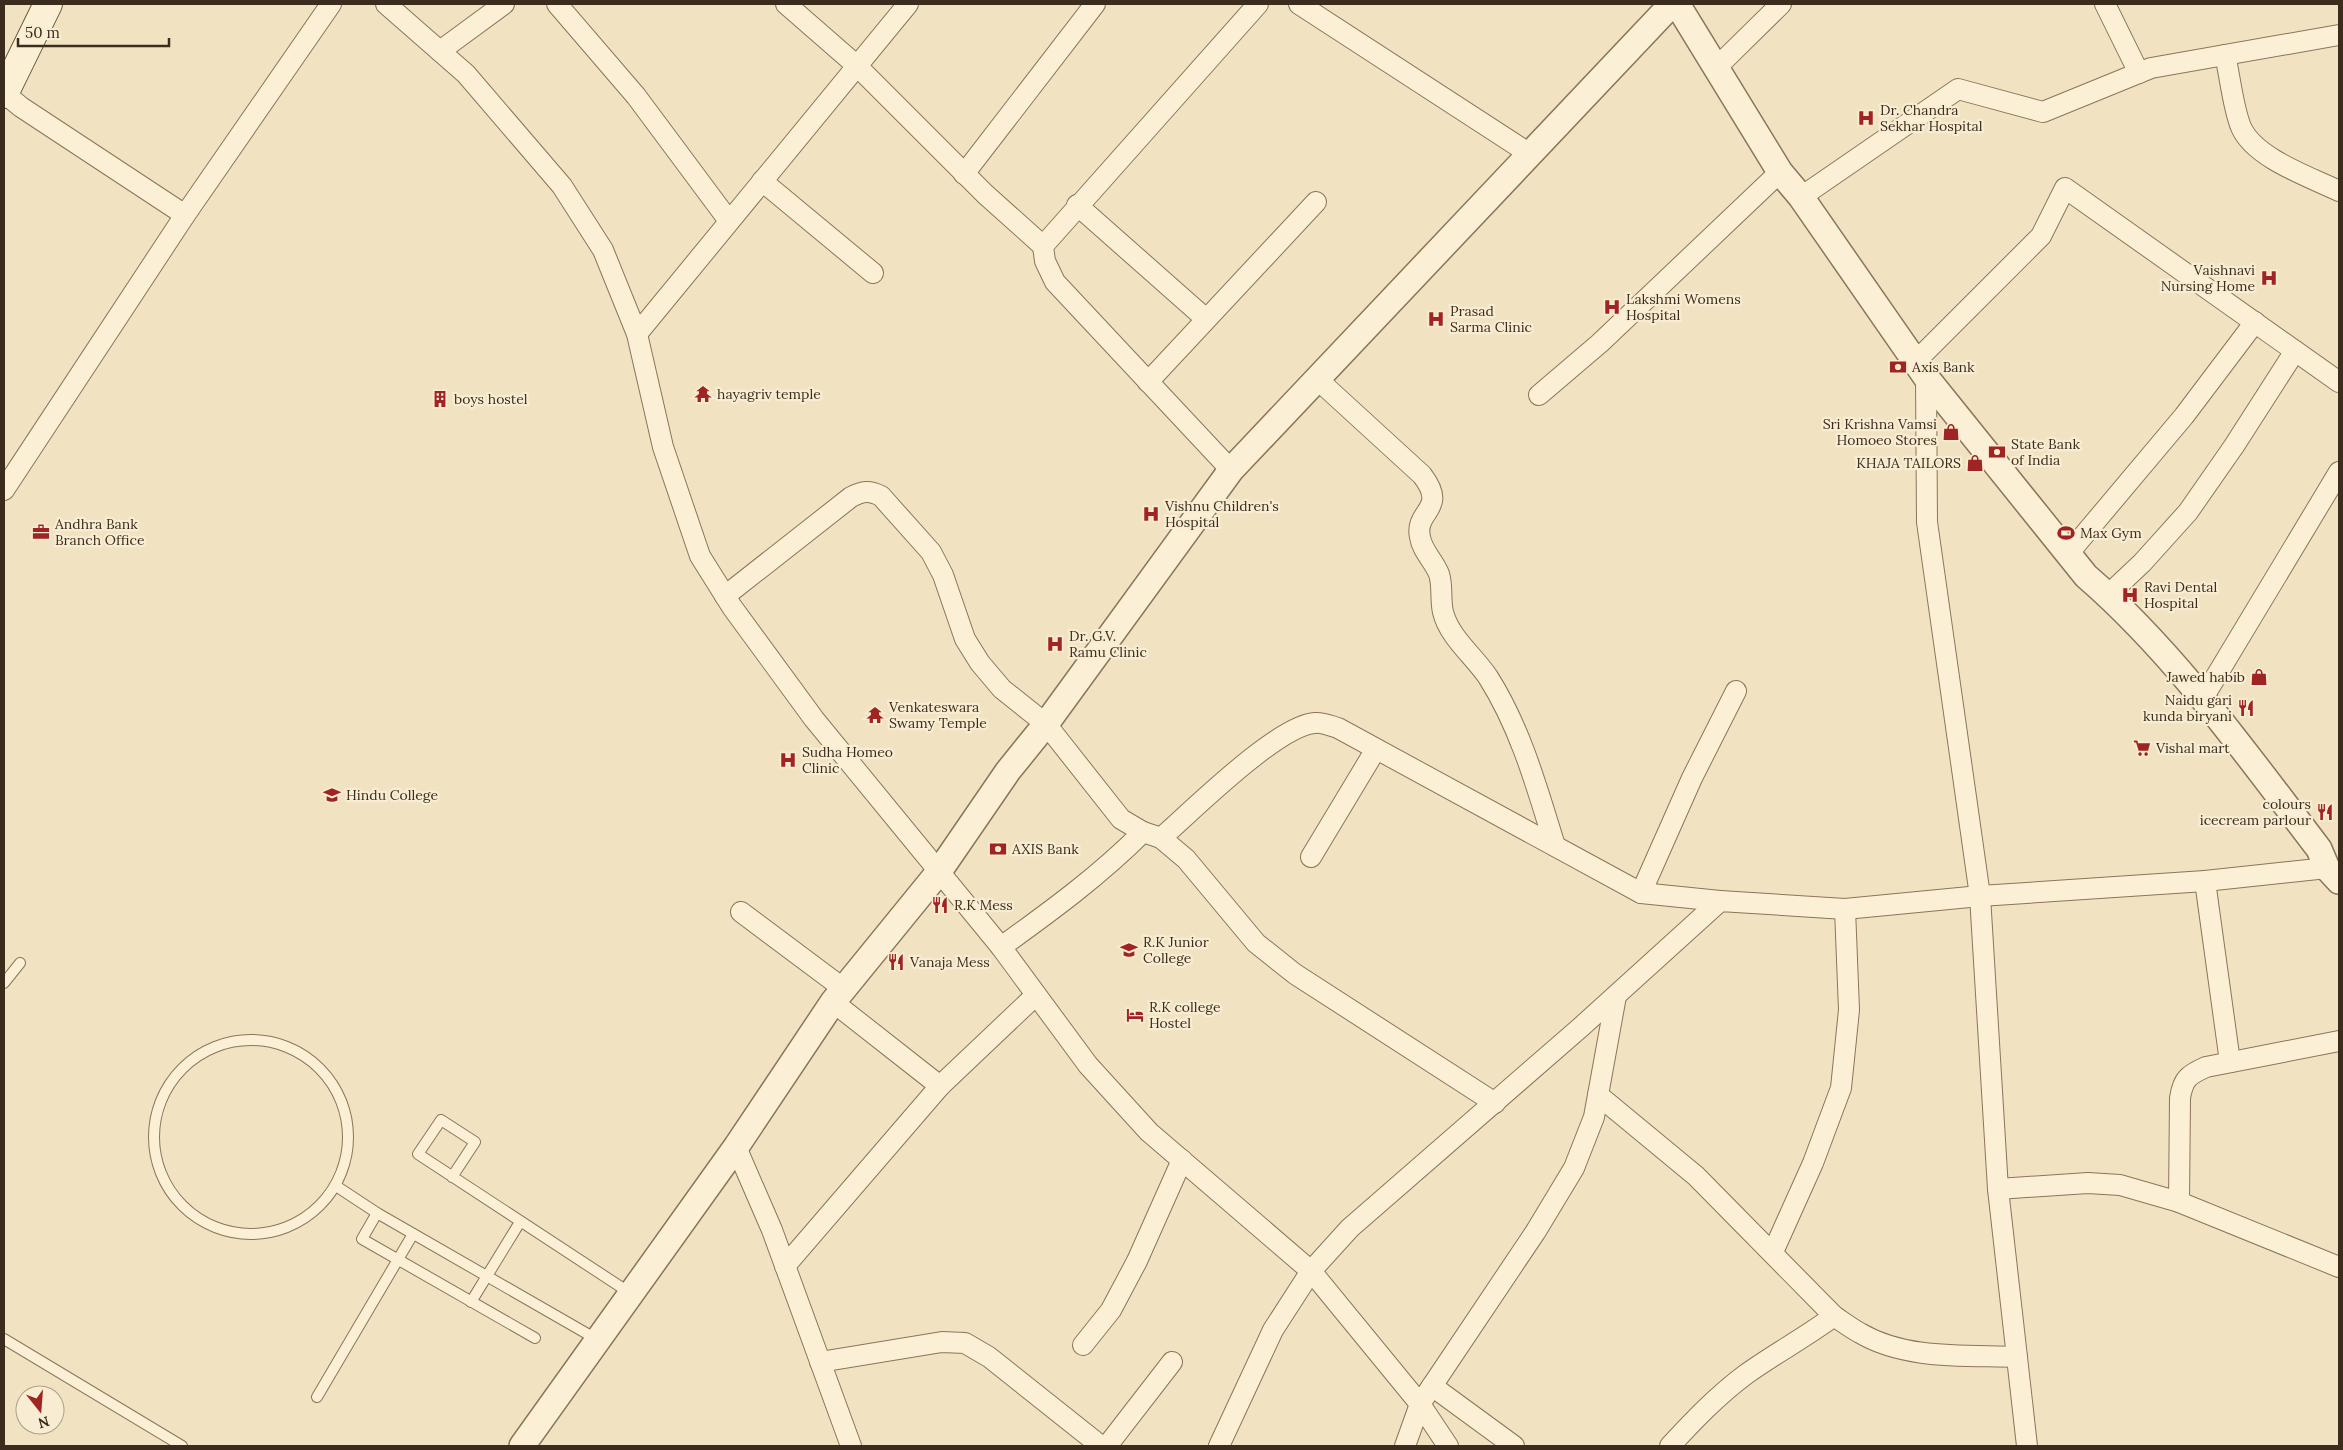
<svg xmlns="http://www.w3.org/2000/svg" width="2343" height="1450" viewBox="0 0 2343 1450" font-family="Lora,serif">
<rect width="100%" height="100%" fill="#f1e3c2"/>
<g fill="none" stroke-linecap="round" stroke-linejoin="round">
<!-- service casing -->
<g stroke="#8c7458" stroke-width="12">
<g id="service">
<path d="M4,983L20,963"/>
<circle cx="251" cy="1137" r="97"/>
<path d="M452,1177L475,1142L441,1120L418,1154L630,1293"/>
<path d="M336,1186L377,1213"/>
<path d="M471,1302L520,1222"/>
<path d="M535,1338L362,1239L377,1213L598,1340"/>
<path d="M4,1339L182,1446"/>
<path d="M317,1397L413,1234"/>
</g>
</g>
<!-- minor casing -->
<g stroke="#8c7458" stroke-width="22">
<g id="minor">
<path d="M386,4L466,74L562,186L603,250L637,334L663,447L700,556L732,607L814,719L1001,947L1088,1065L1149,1132L1311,1271L1420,1404L1448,1446"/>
<path d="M557,4L636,96L729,221"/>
<path d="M786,4L856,65L985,194L1043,246"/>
<path d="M1299,4L1530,154"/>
<path d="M2105,4L2139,73"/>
<path d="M440,51L504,4"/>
<path d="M2225,55C2230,76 2233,108 2241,127C2254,158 2310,177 2339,191"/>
<path d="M1717,67L1781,4"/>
<path d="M4,93L21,107L185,215"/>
<path d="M964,174L1095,4"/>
<path d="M762,181L873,273"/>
<path d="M1801,197L1958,89L2043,112L2151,68L2339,35"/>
<path d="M1077,205L1206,319"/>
<path d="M637,334L908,4"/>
<path d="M1915,362L2041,236L2065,188L2339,382"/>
<path d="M1926,377L1927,522L1980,896L1998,1189L2027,1446"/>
<path d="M1316,378L1422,475C1449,510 1414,510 1420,537C1422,551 1434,561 1439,574C1443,586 1440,600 1443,612C1449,637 1474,656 1488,677C1521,729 1537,788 1555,846"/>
<path d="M1148,382L1316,202"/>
<path d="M1539,395L1600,343L1780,172"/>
<path d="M1231,470L1055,282L1045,261L1043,246L1258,4"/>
<path d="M4,490L185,215L331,4"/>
<path d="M2068,554L2184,416L2255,322"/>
<path d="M2108,595L2142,563L2188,512L2234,446L2295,351"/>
<path d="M725,596L851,497C863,491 869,490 881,496L931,552L943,575L965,639L980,663L1002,689L1046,724L1121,819L1143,832L1161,838L1186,859L1256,943L1295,974L1495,1103"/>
<path d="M2203,698L2339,472"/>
<path d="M1161,838C1192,811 1278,725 1315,723C1322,722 1331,726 1338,728L1641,893L1720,901"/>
<path d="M1311,857L1376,749"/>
<path d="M2205,881L2230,1062"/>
<path d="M1641,893L1692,778L1736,691"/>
<path d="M741,912L844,989"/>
<path d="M1001,947C1051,911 1099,876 1143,832"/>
<path d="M833,1002L940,1086"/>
<path d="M1598,1095L1696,1176L1834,1316C1843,1322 1851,1328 1860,1333C1906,1360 1965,1355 2017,1357"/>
<path d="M736,1147L772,1230L851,1446"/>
<path d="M1998,1189L2088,1183L2120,1185L2179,1202L2339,1267"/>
<path d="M2179,1202L2180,1098C2183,1079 2188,1075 2206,1067L2339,1041"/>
<path d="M1773,1252L1813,1163L1841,1088L1849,1010L1845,909"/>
<path d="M785,1266L940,1086L1036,995"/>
<path d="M1083,1345L1111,1310L1137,1261L1182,1160"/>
<path d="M820,1362L942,1342L965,1343L989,1357L1101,1446"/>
<path d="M1432,1386L1514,1446"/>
<path d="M1107,1446L1172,1362"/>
<path d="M1219,1446L1273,1330L1311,1271L1350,1228L1581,1027L1720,901L1845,909L1980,896L2205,881L2327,868"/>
<path d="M1405,1446L1420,1404L1536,1231L1574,1168L1594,1117L1616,996"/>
<path d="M1670,1446C1694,1420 1717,1396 1745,1375C1774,1354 1806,1337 1834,1316"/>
</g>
</g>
<!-- tertiary casing -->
<g stroke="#8c7458" stroke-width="28">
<g id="tertiary">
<path d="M1677,4L1780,172L1801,197L1926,377L2086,576C2176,654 2247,755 2319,849L2327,868L2339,881"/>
<path d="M522,1446L736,1147L833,1002L938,873L1008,771L1046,724L1231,470L1672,4"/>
</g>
</g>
<!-- secondary casing -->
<g stroke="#6e553b" stroke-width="30">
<path id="secondary" d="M4,94L48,4"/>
</g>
<!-- service -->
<use href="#service" stroke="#fbf0d6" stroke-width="10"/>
<!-- minor -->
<use href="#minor" stroke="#fbf0d6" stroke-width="20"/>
<!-- tertiary -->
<use href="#tertiary" stroke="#fbf0d6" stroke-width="25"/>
<!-- secondary -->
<use href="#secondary" stroke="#fbf0d6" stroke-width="28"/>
</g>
<!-- icons -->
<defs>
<g id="hospital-bare" transform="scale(1.35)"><path d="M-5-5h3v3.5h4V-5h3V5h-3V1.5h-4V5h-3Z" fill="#9f2423" stroke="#f8edd2" stroke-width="2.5" paint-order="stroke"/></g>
<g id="bank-bare" transform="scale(1.35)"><path d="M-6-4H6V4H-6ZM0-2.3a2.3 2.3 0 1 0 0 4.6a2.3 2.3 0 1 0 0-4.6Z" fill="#9f2423" stroke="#f8edd2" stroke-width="2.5" paint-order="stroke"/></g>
<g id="temple-bare" transform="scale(1.35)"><path d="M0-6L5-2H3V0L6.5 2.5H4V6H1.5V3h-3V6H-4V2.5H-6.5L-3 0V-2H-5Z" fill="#9f2423" stroke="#f8edd2" stroke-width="2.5" paint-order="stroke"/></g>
<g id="building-bare" transform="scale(1.35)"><path d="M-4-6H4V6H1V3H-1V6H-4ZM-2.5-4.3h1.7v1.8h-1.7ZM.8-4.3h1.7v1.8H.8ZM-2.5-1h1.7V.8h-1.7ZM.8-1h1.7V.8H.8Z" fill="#9f2423" stroke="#f8edd2" stroke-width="2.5" paint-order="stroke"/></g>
<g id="shop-bare" transform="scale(1.35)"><path d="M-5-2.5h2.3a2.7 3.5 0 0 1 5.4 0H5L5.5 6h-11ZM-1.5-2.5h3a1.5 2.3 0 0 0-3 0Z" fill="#9f2423" stroke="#f8edd2" stroke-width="2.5" paint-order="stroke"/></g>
<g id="office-bare" transform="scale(1.35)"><path d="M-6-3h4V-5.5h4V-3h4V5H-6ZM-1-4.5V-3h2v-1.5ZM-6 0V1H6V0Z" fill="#9f2423" stroke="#f8edd2" stroke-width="2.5" paint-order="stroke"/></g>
<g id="stadium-bare" transform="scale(1.35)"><path d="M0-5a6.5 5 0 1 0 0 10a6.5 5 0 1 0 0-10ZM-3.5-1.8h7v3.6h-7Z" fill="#9f2423" stroke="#f8edd2" stroke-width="2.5" paint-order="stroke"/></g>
<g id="restaurant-bare" transform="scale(1.35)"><path d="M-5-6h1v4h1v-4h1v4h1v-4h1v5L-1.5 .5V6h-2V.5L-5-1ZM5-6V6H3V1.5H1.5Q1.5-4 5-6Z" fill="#9f2423" stroke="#f8edd2" stroke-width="2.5" paint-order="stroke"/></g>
<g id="supermarket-bare" transform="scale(1.35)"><path d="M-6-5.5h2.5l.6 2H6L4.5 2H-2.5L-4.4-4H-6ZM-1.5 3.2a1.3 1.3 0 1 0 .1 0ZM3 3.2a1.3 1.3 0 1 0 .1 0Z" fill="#9f2423" stroke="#f8edd2" stroke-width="2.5" paint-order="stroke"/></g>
<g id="university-bare" transform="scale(1.35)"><path d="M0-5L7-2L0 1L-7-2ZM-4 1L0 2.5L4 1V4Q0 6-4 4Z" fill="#9f2423" stroke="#f8edd2" stroke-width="2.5" paint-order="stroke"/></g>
<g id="hotel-bare" transform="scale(1.35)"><path d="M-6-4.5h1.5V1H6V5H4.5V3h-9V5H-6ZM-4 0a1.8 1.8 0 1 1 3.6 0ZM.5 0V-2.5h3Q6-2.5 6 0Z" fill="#9f2423" stroke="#f8edd2" stroke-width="2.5" paint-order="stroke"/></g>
</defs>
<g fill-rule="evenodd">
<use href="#hospital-bare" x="1866" y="118"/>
<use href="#hospital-bare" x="2269" y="278"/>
<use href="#hospital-bare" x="1612" y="307"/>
<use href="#hospital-bare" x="1436" y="319"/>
<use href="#bank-bare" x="1898" y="367"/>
<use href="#temple-bare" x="703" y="394"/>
<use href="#building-bare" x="440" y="399"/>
<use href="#shop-bare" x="1951" y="432"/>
<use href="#bank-bare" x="1997" y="452"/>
<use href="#shop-bare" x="1975" y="463"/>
<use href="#hospital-bare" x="1151" y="514"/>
<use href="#office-bare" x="41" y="532"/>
<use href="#stadium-bare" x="2066" y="533"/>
<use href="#hospital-bare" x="2130" y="595"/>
<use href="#hospital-bare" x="1055" y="644"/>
<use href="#shop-bare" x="2259" y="677"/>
<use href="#restaurant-bare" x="2246" y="708"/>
<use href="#temple-bare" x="875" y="715"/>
<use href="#supermarket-bare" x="2142" y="748"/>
<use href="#hospital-bare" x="788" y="760"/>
<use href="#university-bare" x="332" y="795"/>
<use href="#restaurant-bare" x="2325" y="812"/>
<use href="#bank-bare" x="998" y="849"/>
<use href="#restaurant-bare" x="940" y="905"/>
<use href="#university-bare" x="1129" y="950"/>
<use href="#restaurant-bare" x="896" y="962"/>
<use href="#hotel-bare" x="1135" y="1015"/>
</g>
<g text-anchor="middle" stroke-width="4.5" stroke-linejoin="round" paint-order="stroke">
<!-- poi labels -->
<g font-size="14" fill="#3b2c1d" stroke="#f8edd2" text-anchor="start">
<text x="1880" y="115">Dr. Chandra<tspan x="1880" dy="16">Sekhar Hospital</tspan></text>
<text x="2255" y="275" text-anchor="end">Vaishnavi<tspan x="2255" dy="16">Nursing Home</tspan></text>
<text x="1626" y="304">Lakshmi Womens<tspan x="1626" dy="16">Hospital</tspan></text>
<text x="1450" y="316">Prasad<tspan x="1450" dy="16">Sarma Clinic</tspan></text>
<text x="1912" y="372">Axis Bank</text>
<text x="717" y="399">hayagriv temple</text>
<text x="454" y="404">boys hostel</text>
<text x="1937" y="429" text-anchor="end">Sri Krishna Vamsi<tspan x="1937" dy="16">Homoeo Stores</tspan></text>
<text x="2011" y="449">State Bank<tspan x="2011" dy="16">of India</tspan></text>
<text x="1961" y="468" text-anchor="end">KHAJA TAILORS</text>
<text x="1165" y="511">Vishnu Children's<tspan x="1165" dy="16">Hospital</tspan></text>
<text x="55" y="529">Andhra Bank<tspan x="55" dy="16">Branch Office</tspan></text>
<text x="2080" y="538">Max Gym</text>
<text x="2144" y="592">Ravi Dental<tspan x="2144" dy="16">Hospital</tspan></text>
<text x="1069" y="641">Dr. G.V.<tspan x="1069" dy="16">Ramu Clinic</tspan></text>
<text x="2245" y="682" text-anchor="end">Jawed habib</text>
<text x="2232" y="705" text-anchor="end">Naidu gari<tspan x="2232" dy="16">kunda biryani</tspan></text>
<text x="889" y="712">Venkateswara<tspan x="889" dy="16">Swamy Temple</tspan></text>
<text x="2156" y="753">Vishal mart</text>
<text x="802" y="757">Sudha Homeo<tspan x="802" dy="16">Clinic</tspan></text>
<text x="346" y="800">Hindu College</text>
<text x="2311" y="809" text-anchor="end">colours<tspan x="2311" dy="16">icecream parlour</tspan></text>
<text x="1012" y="854">AXIS Bank</text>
<text x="954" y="910">R.K Mess</text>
<text x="1143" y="947">R.K Junior<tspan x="1143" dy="16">College</tspan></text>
<text x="910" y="967">Vanaja Mess</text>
<text x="1149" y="1012">R.K college<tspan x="1149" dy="16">Hostel</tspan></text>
</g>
</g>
<!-- border -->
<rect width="2343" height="1450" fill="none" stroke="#3b2c1d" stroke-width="10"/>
<!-- north arrow -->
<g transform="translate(40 1410) rotate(163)"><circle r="24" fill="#f8edd2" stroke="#aca08a"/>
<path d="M0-4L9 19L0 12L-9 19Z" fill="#9f2423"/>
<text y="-8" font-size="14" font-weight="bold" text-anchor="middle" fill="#3b2c1d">N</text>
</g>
<!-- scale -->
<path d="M18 38v8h151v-8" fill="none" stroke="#3b2c1d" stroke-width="2.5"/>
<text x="25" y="38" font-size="15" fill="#3b2c1d" stroke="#f8edd2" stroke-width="4" paint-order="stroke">50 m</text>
</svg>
